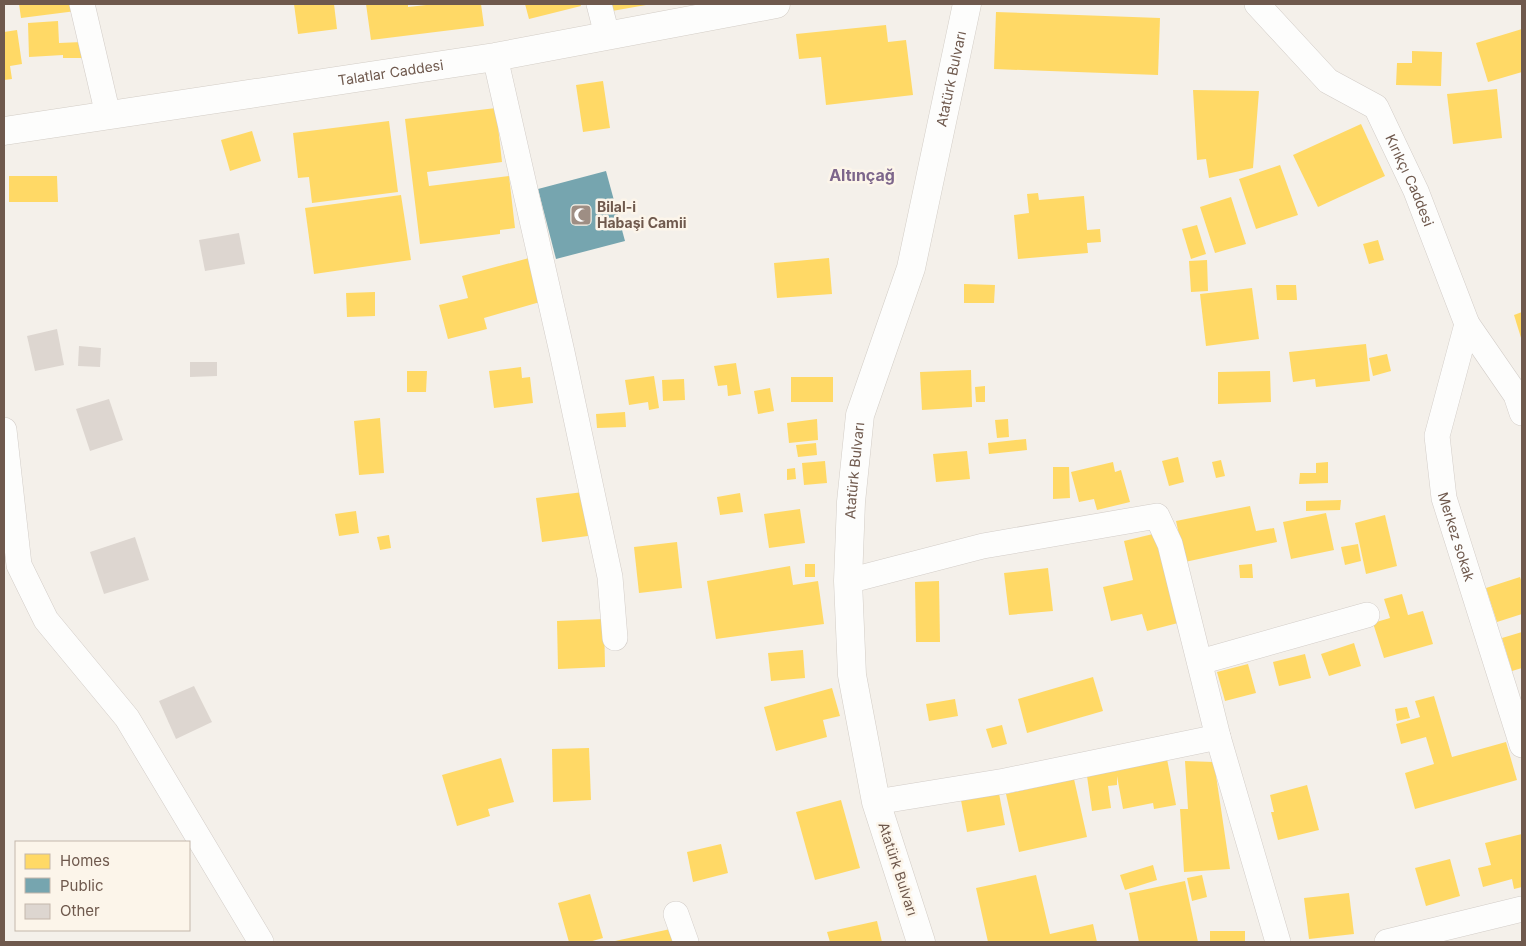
<svg xmlns="http://www.w3.org/2000/svg" width="1526" height="946" viewBox="0 0 1526 946" font-family="Inter,sans-serif">
<rect width="100%" height="100%" fill="#f4f0ea"/>
<!-- homes -->
<g fill="#ffd966">
<path d="M19,4H75L76,11L21,18Z"/>
<path d="M294,4H334L337,29L298,34Z"/>
<path d="M366,4H408V7L435,4H481L484,26L371,40Z"/>
<path d="M525,4H580L581,6L529,19Z"/>
<path d="M611,4H646V5L612,11Z"/>
<path d="M996,12L1160,18L1158,75L994,69Z"/>
<path d="M58,21L59,43L82,42L83,58H63V55L29,57L28,23Z"/>
<path d="M886,25L888,42L906,40L913,95L826,105L821,57L799,59L796,34Z"/>
<path d="M1522,29V72L1488,82L1476,43Z"/>
<path d="M17,30L22,64L10,66L12,79L4,80V32Z"/>
<path d="M1412,51L1442,52L1441,86L1396,85L1397,63H1412Z"/>
<path d="M603,81L610,128L583,132L576,85Z"/>
<path d="M1497,89L1502,138L1453,144L1447,94Z"/>
<path d="M1193,90L1259,91L1253,168L1209,178L1206,159L1197,160Z"/>
<path d="M496,108L502,162L427,172L429,186L509,176L515,228L500,230V234L420,244L405,119Z"/>
<path d="M389,121L398,192L312,203L309,177L298,178L293,133Z"/>
<path d="M1361,124L1385,176L1318,207L1293,155Z"/>
<path d="M252,131L261,161L230,171L221,140Z"/>
<path d="M1280,165L1298,215L1256,229L1239,179Z"/>
<path d="M9,176H57L58,202H9Z"/>
<path d="M1038,193L1039,200L1084,196L1087,230L1100,229L1101,242L1087,243L1088,253L1018,259L1014,215L1029,213L1027,194Z"/>
<path d="M401,195L411,260L314,274L305,208Z"/>
<path d="M1231,197L1246,244L1215,253L1200,207Z"/>
<path d="M1197,225L1206,254L1191,259L1182,229Z"/>
<path d="M1378,240L1384,260L1369,264L1363,244Z"/>
<path d="M529,258L540,302L484,318L487,329L448,339L439,305L468,298L462,276Z"/>
<path d="M829,258L832,294L777,298L774,263Z"/>
<path d="M1207,260L1208,291L1191,292L1189,261Z"/>
<path d="M964,284L995,285L994,303H964Z"/>
<path d="M1276,285H1296L1297,300H1277Z"/>
<path d="M1252,288L1259,339L1206,346L1200,294Z"/>
<path d="M375,292V316L347,317L346,293Z"/>
<path d="M1522,312V341L1514,315Z"/>
<path d="M1366,344L1370,381L1316,387L1315,379L1293,382L1289,352Z"/>
<path d="M1387,354L1391,371L1373,376L1369,358Z"/>
<path d="M736,363L741,394L728,396L727,385L718,386L714,366Z"/>
<path d="M521,367L522,378L530,377L533,403L494,408L489,371Z"/>
<path d="M971,370L972,407L922,410L920,372Z"/>
<path d="M407,371H427L426,392H407Z"/>
<path d="M1270,371L1271,402L1218,404V372Z"/>
<path d="M654,376L659,408L649,410L648,402L629,405L625,380Z"/>
<rect x="791" y="377" width="42" height="25"/>
<path d="M684,379L685,400L663,401L662,380Z"/>
<path d="M985,386V402H976L975,387Z"/>
<path d="M770,388L774,411L758,414L754,391Z"/>
<path d="M625,412L626,427L597,428L596,414Z"/>
<path d="M380,418L384,473L359,475L354,421Z"/>
<path d="M817,419L818,440L789,443L787,423Z"/>
<path d="M1008,419L1009,437L997,438L995,420Z"/>
<path d="M1026,439L1027,450L989,454L988,443Z"/>
<path d="M816,443L817,455L798,457L796,445Z"/>
<path d="M967,451L970,479L936,482L933,454Z"/>
<path d="M1178,457L1184,482L1169,486L1162,461Z"/>
<path d="M1221,460L1225,476L1216,478L1212,462Z"/>
<path d="M825,461L827,483L804,485L802,463Z"/>
<path d="M1113,462L1115,472L1121,470L1130,502L1097,510L1094,499L1079,502L1071,472Z"/>
<path d="M1328,462V483L1299,484L1300,473H1316V463Z"/>
<path d="M1053,467H1069L1070,498L1053,499Z"/>
<path d="M795,468L796,479L787,480V469Z"/>
<path d="M583,492L588,536L542,542L536,498Z"/>
<path d="M740,493L743,512L720,515L717,497Z"/>
<path d="M1341,500L1340,510L1306,511V501Z"/>
<path d="M1250,506L1256,531L1274,528L1277,542L1185,562L1176,521Z"/>
<path d="M800,509L805,543L769,548L764,514Z"/>
<path d="M356,511L359,533L339,536L335,514Z"/>
<path d="M1326,513L1334,550L1291,559L1283,522Z"/>
<path d="M1385,515L1397,566L1366,574L1355,523Z"/>
<path d="M1157,533L1178,623L1147,631L1142,614L1111,621L1103,587L1133,580L1124,541Z"/>
<path d="M389,535L391,548L380,550L377,537Z"/>
<path d="M677,542L682,588L639,593L634,547Z"/>
<path d="M1358,544L1361,561L1345,565L1341,547Z"/>
<rect x="805" y="564" width="10" height="13"/>
<path d="M1252,564L1253,578H1240L1239,565Z"/>
<path d="M790,566L793,585L818,581L824,624L716,639L707,581Z"/>
<path d="M1048,568L1053,611L1009,615L1004,573Z"/>
<path d="M1520,577L1522,583V614L1497,622L1486,588Z"/>
<path d="M939,581L940,642H916L915,582Z"/>
<path d="M1402,594L1408,615L1423,611L1433,644L1384,658L1373,623L1390,618L1384,599Z"/>
<path d="M604,619L605,667L558,669L557,621Z"/>
<path d="M1522,632V668L1512,671L1502,638Z"/>
<path d="M1354,643L1361,666L1329,676L1321,654Z"/>
<path d="M803,650L805,678L771,681L768,653Z"/>
<path d="M1305,654L1311,678L1279,686L1273,662Z"/>
<path d="M1248,664L1256,693L1225,701L1217,672Z"/>
<path d="M1093,677L1103,711L1027,733L1018,699Z"/>
<path d="M832,688L840,716L823,720L827,737L776,751L764,707Z"/>
<path d="M1434,696L1452,757L1506,742L1517,780L1415,809L1405,773L1434,764L1426,737L1401,744L1396,724L1420,717L1415,701Z"/>
<path d="M955,699L958,716L929,721L926,704Z"/>
<path d="M1407,707L1410,718L1397,721L1395,709Z"/>
<path d="M1002,725L1007,744L992,748L986,729Z"/>
<path d="M589,748L591,800L553,802L552,749Z"/>
<path d="M501,758L514,802L488,809L490,816L457,826L442,775Z"/>
<path d="M1167,759L1176,805L1154,809L1153,803L1123,809L1117,776V785L1108,786L1111,808L1092,811L1087,776L1116,771L1115,768Z"/>
<path d="M1185,761L1214,762L1230,869L1184,872L1180,809H1188Z"/>
<path d="M1074,779L1087,837L1019,852L1006,794Z"/>
<path d="M1307,785L1319,830L1278,840L1271,812H1274L1270,795Z"/>
<path d="M998,788L1005,825L967,832L960,795Z"/>
<path d="M841,800L860,868L815,880L796,812Z"/>
<path d="M1522,834V887L1514,889L1512,879L1483,887L1478,868L1491,865L1485,843Z"/>
<path d="M721,844L728,873L693,882L687,852Z"/>
<path d="M1450,859L1460,896L1426,906L1415,868Z"/>
<path d="M1153,865L1157,880L1125,890L1120,875Z"/>
<path d="M1036,875L1050,934L1093,924L1097,942H988L976,888Z"/>
<path d="M1202,875L1207,897L1192,901L1187,878Z"/>
<path d="M1185,881L1198,942H1139L1129,893Z"/>
<path d="M1349,893L1354,934L1309,939L1304,898Z"/>
<path d="M590,894L603,938L589,942H569L558,903Z"/>
<path d="M877,921L882,942H830L827,932Z"/>
<path d="M675,928L678,942H615V941Z"/>
<rect x="1210" y="931" width="35" height="11"/>
</g>
<!-- public -->
<path fill="#76a5af" d="M606,171L625,241L556,259L538,189Z"/>
<!-- building -->
<g fill="#ddd6d0">
<path d="M239,233L245,264L205,271L199,240Z"/>
<path d="M57,329L64,365L35,371L27,336Z"/>
<path d="M79,346L101,348L100,367L78,366Z"/>
<path d="M190,362H217V376L190,377Z"/>
<path d="M109,399L123,440L90,451L76,409Z"/>
<path d="M135,537L149,580L104,594L90,552Z"/>
<path d="M194,686L212,722L176,739L159,701Z"/>
</g>
<g fill="none" stroke-linecap="round" stroke-linejoin="round">
<!-- street casing -->
<g stroke="#d3cdc8" stroke-width="26">
<g id="street">
<path d="M82,4L108,115"/>
<path d="M599,4L607,35"/>
<path id="s1" d="M1257,4L1328,81L1376,107L1416,191L1467,324L1516,395L1522,413"/>
<path d="M495,57L562,352L610,577L615,638"/>
<path id="s2" d="M1467,324L1437,436L1444,498L1522,745"/>
<path d="M4,430L19,565L46,620L127,718L261,942"/>
<path d="M848,581L983,546L1157,516L1170,544L1218,737L1278,942"/>
<path d="M1200,662L1367,615"/>
<path d="M876,802L1005,781L1218,737"/>
<path d="M676,914L686,942"/>
<path d="M1387,942L1522,909"/>
</g>
</g>
<!-- secondary casing -->
<g stroke="#d3cdc6" stroke-width="29">
<g id="secondary">
<path id="s3" d="M4,131L495,57L776,4"/>
<path id="s4" d="M921,942L876,802L852,675L848,581L851,502L860,415L911,268L967,4"/>
</g>
</g>
<!-- street -->
<use href="#street" stroke="#fdfdfc" stroke-width="25"/>
<!-- secondary -->
<use href="#secondary" stroke="#fdfdfc" stroke-width="28"/>
</g>
<!-- icons -->
<defs>
<g id="mosque-square" transform="scale(1.125)"><rect x="-9" y="-9" width="18" height="18" rx="4" fill="#9e8e84" stroke="#fcf5ea"/><path d="M3.5-4.9A6 6 0 1 0 3.5 4.9A5 5 0 1 1 3.5-4.9Z" fill="#fff"/></g>
</defs>
<g fill-rule="evenodd">
<use href="#mosque-square" x="581" y="215"/>
</g>
<g text-anchor="middle" stroke-width="5" stroke-linejoin="round" paint-order="stroke">
<!-- street labels -->
<g font-size="14" fill="#6f594d" stroke="#fcf5ea">
<text dy="5" stroke="none"><textPath href="#s3" startOffset="391">Talatlar Caddesi</textPath></text>
<text dy="5" stroke="none"><textPath href="#s4" startOffset="886">Atatürk Bulvarı</textPath></text>
<text dy="5" stroke="none"><textPath href="#s1" startOffset="240">Kırıkçı Caddesi</textPath></text>
<text dy="5" stroke="none"><textPath href="#s4" startOffset="481">Atatürk Bulvarı</textPath></text>
<text dy="5" stroke="none"><textPath href="#s2" startOffset="219">Merkez sokak</textPath></text>
<text transform="translate(898 869) rotate(72)" y="5">Atatürk Bulvarı</text>
</g>
<!-- poi labels -->
<g font-size="14" font-weight="bold" fill="#6f594d" stroke="#fcf5ea" text-anchor="start">
<text x="597" y="212">Bilal-i<tspan x="597" dy="16">Habaşi Camii</tspan></text>
</g>
<!-- quarter labels -->
<g font-size="16" font-weight="bold" fill="#7d668b" stroke="#fcf5ea">
<text x="862" y="181">Altınçağ</text>
</g>
</g>
<!-- border -->
<rect width="1526" height="946" fill="none" stroke="#6f594d" stroke-width="10"/>
<!-- legend -->
<rect x="15" y="841" width="175" height="90" fill="#fcf5ea" stroke="#c4b7ab"/>
<rect x="25" y="854" width="25" height="15" fill="#ffd966" stroke="#c4b7ab"/>
<text x="60" y="866" font-size="15" fill="#6f594d">Homes</text>
<rect x="25" y="878" width="25" height="15" fill="#76a5af" stroke="#c4b7ab"/>
<text x="60" y="891" font-size="15" fill="#6f594d">Public</text>
<rect x="25" y="904" width="25" height="15" fill="#ddd6d0" stroke="#c4b7ab"/>
<text x="60" y="916" font-size="15" fill="#6f594d">Other</text>
</svg>
